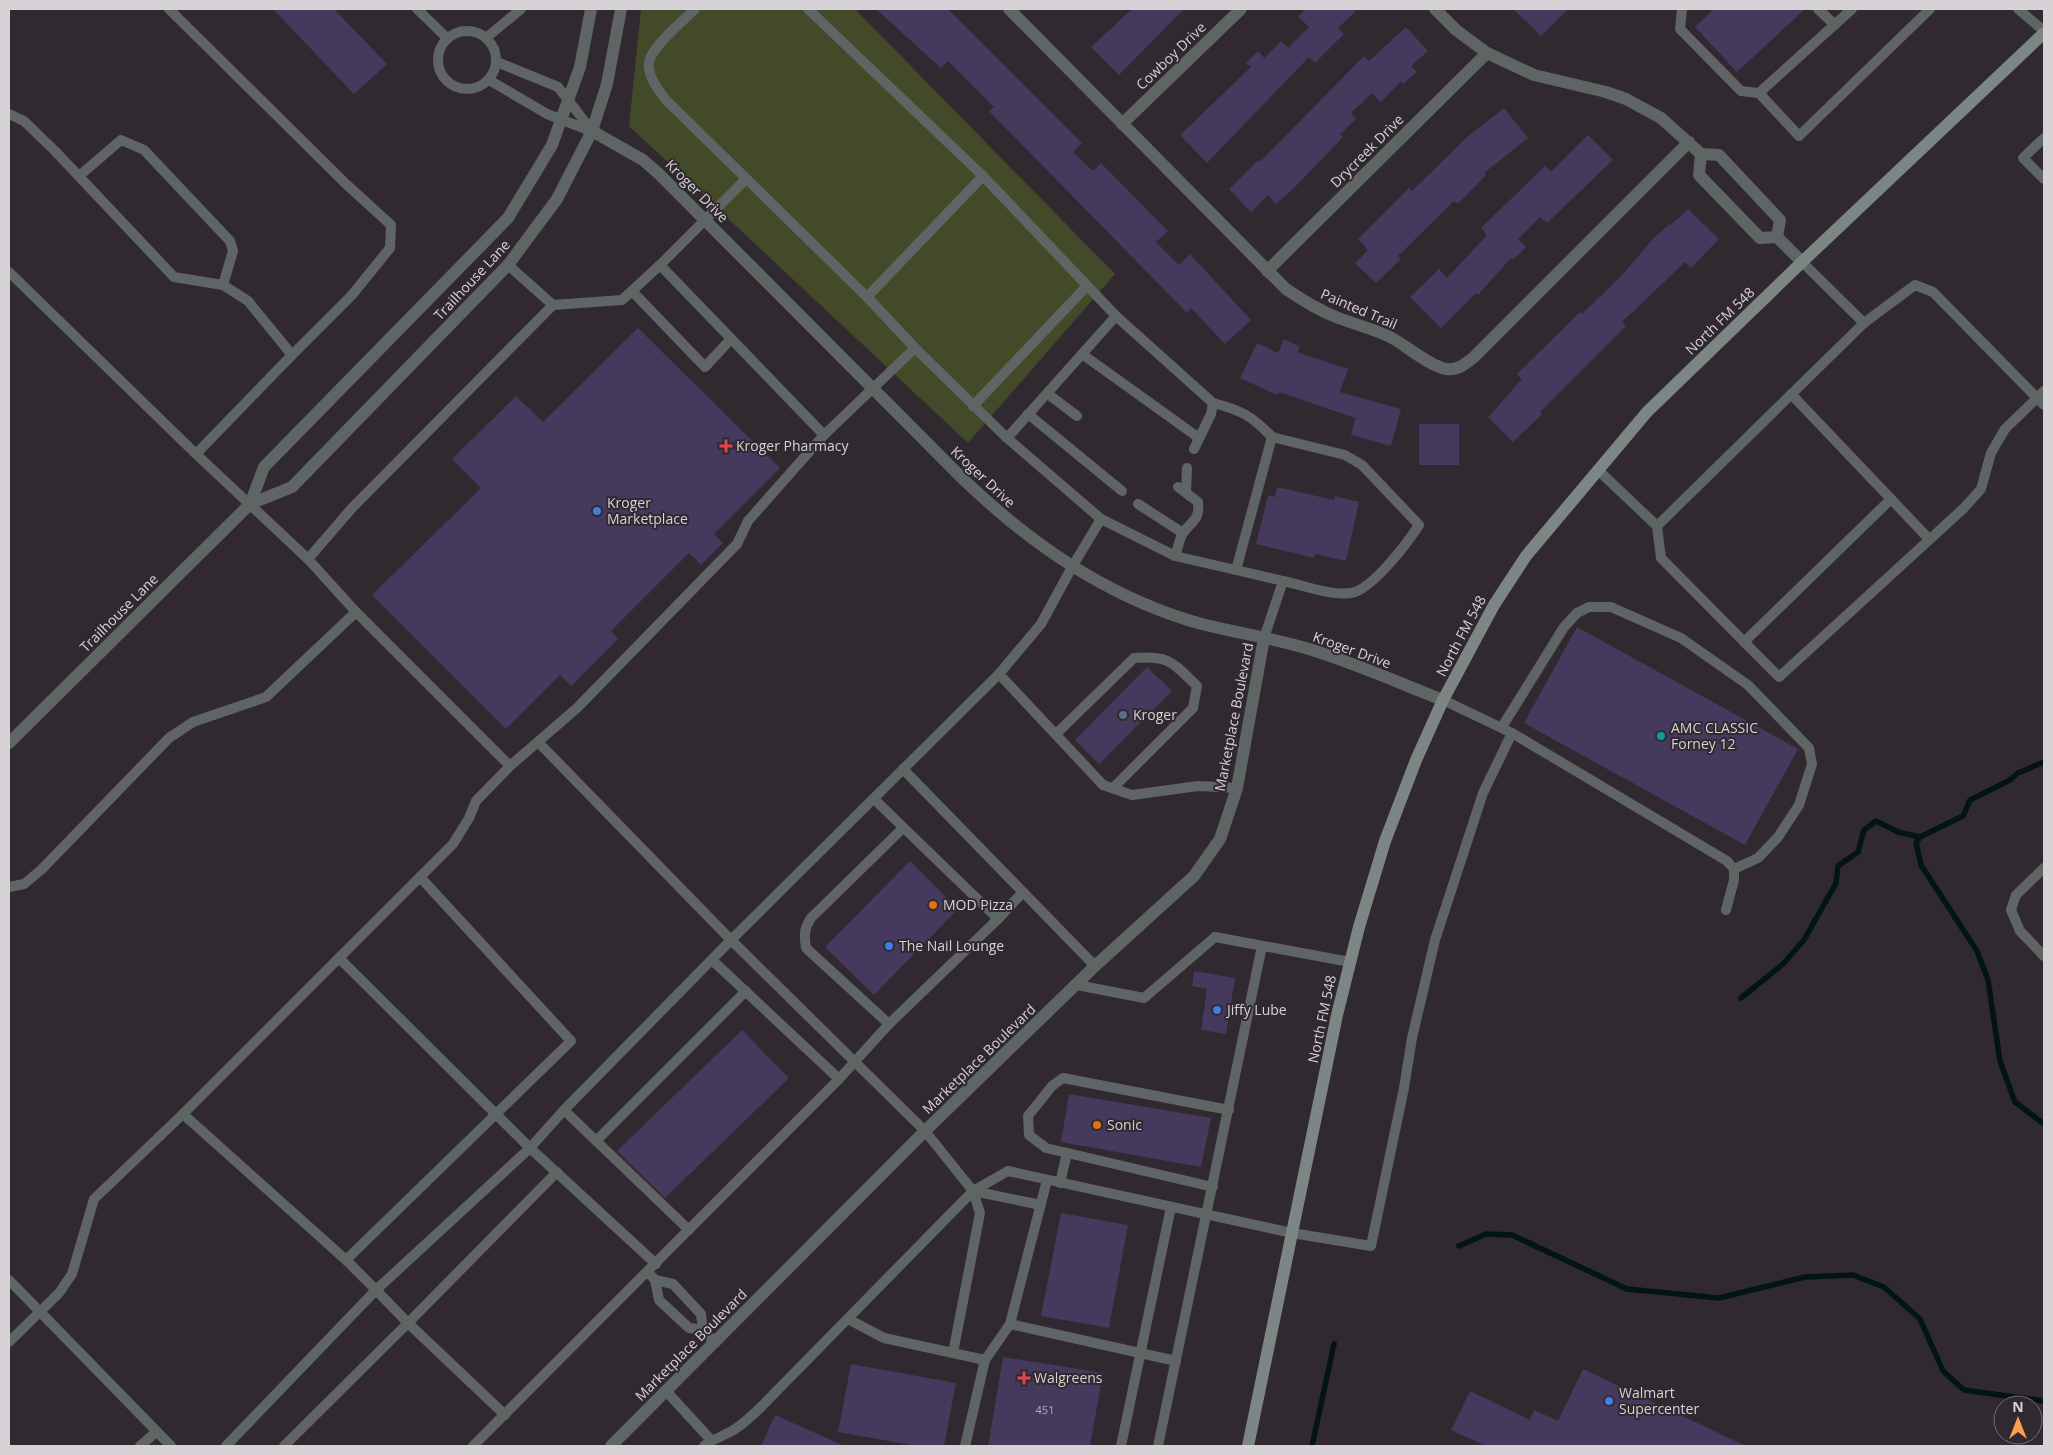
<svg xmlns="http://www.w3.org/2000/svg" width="2053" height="1455" viewBox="0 0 2053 1455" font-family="'Open Sans',sans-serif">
<rect width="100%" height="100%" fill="#30292f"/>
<!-- green -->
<path fill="#424a29" d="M641,9H855L1115,274L968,443L629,126Z"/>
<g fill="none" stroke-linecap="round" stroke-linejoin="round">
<!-- stream -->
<g stroke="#031414" stroke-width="5.5">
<path d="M2044,762L2018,773L2010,780L1970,800L1963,816L1920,837L1916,843L1921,865L1977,951L1988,980L2000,1061L2015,1102L2044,1124"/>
<path d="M1741,998L1783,964L1804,940L1836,883L1838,866L1858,852L1864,830L1876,821L1898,832L1920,837"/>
<path d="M1459,1246L1486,1234L1512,1235L1627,1289L1719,1298L1805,1277L1853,1275L1884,1287L1920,1319L1943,1371L1964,1390L2044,1401"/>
<path d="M1312,1446L1334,1344"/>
</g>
</g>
<!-- building -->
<g fill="#45395d">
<path d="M273,9H334L387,64L354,94Z"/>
<path d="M876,9H948L1082,143L1073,152L1093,171L1101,163L1168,231L1156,242L1179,265L1190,254L1251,320L1225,344L1191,308L1187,313L989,111L994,107L948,61L941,68Z"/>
<path d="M1132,9H1184L1119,75L1091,47Z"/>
<path d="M1306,9H1358L1338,28L1344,34L1315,63L1309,57L1207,163L1180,135L1251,67L1246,63L1258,51L1264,58L1281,41L1288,48L1309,27L1298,17Z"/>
<path d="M1513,9H1568L1541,36Z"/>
<path d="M1714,9H1805L1737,72L1695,27Z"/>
<path d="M1406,27L1428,51L1411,66L1417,72L1403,84L1401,81L1381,102L1372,93L1351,113L1356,119L1340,134L1343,137L1296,186L1276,204L1268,195L1251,212L1229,189L1258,160L1260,162L1364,56L1369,61Z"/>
<path d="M1504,108L1528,138L1484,173L1486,175L1458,204L1454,201L1398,256L1401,259L1376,283L1355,263L1368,250L1358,239L1409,188L1412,191L1468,136Z"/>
<path d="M1588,135L1613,160L1547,223L1540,217L1518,239L1526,247L1513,260L1511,258L1478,295L1476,293L1441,328L1410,297L1439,269L1447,278L1487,235L1481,228L1545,166L1551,172Z"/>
<path d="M1688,209L1719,239L1691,268L1685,262L1622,322L1626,326L1540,412L1542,414L1513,442L1488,417L1522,379L1517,374L1580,312L1582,314L1625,272L1651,241L1669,224L1671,225Z"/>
<path d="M638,328L780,468L714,534L723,543L701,565L689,553L611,631L618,639L571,686L560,675L506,729L372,595L481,488L452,459L516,396L543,422Z"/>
<path d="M1284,339L1300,347L1297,352L1348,369L1340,392L1401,409L1391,446L1351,435L1355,418L1279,392L1277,395L1240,378L1257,343L1278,353Z"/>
<rect x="1419" y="424" width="40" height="41"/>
<path d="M1277,487L1334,500L1335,496L1359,502L1346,561L1315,554L1314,558L1256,544L1268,495L1275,497Z"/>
<path d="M1577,627L1798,749L1745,845L1524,723Z"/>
<path d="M1147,667L1172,691L1099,764L1075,740Z"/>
<path d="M910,861L958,909L874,995L825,947Z"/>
<path d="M1194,971L1235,978L1226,1034L1201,1030L1207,989L1192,986Z"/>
<path d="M742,1030L789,1078L665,1198L617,1151Z"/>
<path d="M1069,1094L1211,1118L1201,1167L1061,1142Z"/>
<path d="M1061,1213L1128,1225L1109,1328L1041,1316Z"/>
<path d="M1003,1357L1103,1373L1090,1446H988Z"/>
<path d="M851,1364L956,1383L944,1446H917L838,1432Z"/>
<path d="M1583,1369L1746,1446H1486L1451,1430L1470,1391L1530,1420L1534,1410L1558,1421Z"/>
<path d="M775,1415L845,1446H761Z"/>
</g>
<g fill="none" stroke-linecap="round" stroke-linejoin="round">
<!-- lane -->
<g stroke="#5f6565" stroke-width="10">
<path d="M417,9L447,38"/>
<path d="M695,9C684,20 651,47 649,62C647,76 658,89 666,100L867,297"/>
<path d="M808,9L983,176"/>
<path d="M1682,9L1680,29L1741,91L1759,93L1799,136L1930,9"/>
<path d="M1818,9L1835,25"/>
<path d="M2018,9L2044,31"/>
<circle cx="467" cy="60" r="29"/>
<path d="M486,38L521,9"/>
<path d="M497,62L558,87L592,131"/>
<path d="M489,80L547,114L591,131"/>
<path d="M1759,93L1852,9"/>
<path d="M9,114L24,121L55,151L174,277L223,285L248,301L292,355L352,295L390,248L391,225L346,184L169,9"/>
<path d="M2044,138L2023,158L2044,179"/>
<path d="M79,176L121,140L144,150L230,241L233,251L223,285"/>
<path d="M508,265L553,305"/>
<path d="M660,265L824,435"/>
<path d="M9,272L196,454L308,559L352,508L553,305L622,300L660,265L746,179"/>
<path d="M632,291L705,367L730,340"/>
<path d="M915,348L1007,438"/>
<path d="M1082,354L1199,438"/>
<path d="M2044,391L2037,398L2044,405"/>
<path d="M1048,394L1077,416"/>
<path d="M1791,394L1891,499"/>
<path d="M1213,403C1241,410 1252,416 1272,437"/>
<path d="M973,406L1086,287"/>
<path d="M1028,414L1122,491"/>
<path d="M196,454L292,355"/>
<path d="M1598,470L1657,526L1864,323L1802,262"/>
<path d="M1186,492L1187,468"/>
<path d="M1138,504L1183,533"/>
<path d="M1101,519L1175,556C1178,549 1179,539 1183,533C1192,520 1200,521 1198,502L1178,487"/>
<path d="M1657,526L1661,558L1779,677L1964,508L1981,489L1991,453L2005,429L2037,398L1933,292L1915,285L1864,323"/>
<path d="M1175,556L1236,570"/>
<path d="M308,559L356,612L510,766L577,708L737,544L748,521L824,435L915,348L867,297L983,176L1116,316"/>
<path d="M1264,638L1283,581L1236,570L1272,437L1345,455L1362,465L1419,525C1408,542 1372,590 1351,593C1330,596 1303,585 1283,581"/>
<path d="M1744,642L1891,499L1929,539"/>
<path d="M999,674L1103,785L1132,795L1198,786L1237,788"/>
<path d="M1502,727L1564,627L1577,613L1589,607H1611L1681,638L1748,685L1809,748L1812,764L1799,805L1778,837L1758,858L1734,869"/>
<path d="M1512,733L1727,861L1734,869V880L1726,910"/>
<path d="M1056,734L1134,658C1170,655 1173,663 1197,686L1193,708L1113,788"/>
<path d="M538,742L731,940L925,1131L973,1191L1008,1171L1292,1233L1371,1246L1404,1088L1412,1038L1435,940L1483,793L1512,733L1443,700"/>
<path d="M903,769L1095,966"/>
<path d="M874,799L998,919L1023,892"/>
<path d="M2044,868L2016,895L2011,910L2020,931L2044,956"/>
<path d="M9,887L24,884L41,870L169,738L193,722L266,697L356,612"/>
<path d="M339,958L530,1148L376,1290L346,1260"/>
<path d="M712,960L839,1079"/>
<path d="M1077,985L1144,998L1215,937L1350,962"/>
<path d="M889,1024L998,919"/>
<path d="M564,1110L689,1230"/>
<path d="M183,1114L346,1260L571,1041L420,877"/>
<path d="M596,1141L746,991"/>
<path d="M1060,1183L1067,1153"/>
<path d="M1213,1187L1046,1148L1029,1135L1028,1116L1052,1086L1063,1078L1229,1110"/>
<path d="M656,1264L530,1148L564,1110L731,940L999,674L1041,624L1072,567L1101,519L1007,438L1116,316L1213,403L1211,414L1194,449"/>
<path d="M648,1272L655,1280L659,1300L689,1328L703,1330L715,1343"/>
<path d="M9,1280L171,1446"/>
<path d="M655,1280L673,1284L701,1314L703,1330"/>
<path d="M848,1319L884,1338L985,1360"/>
<path d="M1010,1324L1176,1361"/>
<path d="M9,1342L59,1293L72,1274L94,1199L183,1114L453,844L469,818L476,801L510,766"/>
<path d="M953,1353L980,1213L973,1191"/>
<path d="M666,1391L711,1440"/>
<path d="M140,1446L156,1432"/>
<path d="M226,1446L376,1290L408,1323L557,1172"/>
<path d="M284,1446L408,1323L505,1415"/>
<path d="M473,1446L839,1079L889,1024L806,948C804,936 804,928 811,918L903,828"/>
<path d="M704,1446C710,1440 717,1439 724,1435C738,1429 748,1419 759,1409L973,1191L1041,1205"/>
<path d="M965,1446L985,1360L1010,1324L1047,1180"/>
<path d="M1121,1446L1171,1207"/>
<path d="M1158,1446L1262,946"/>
</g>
<!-- street -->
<g stroke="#5f6565" stroke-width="12">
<path d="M1009,9L1286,289C1302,300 1318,310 1336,317C1353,324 1372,328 1390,337C1406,345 1429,366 1446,369C1457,371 1465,364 1473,358L1689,142"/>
<path d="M1435,9L1456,30L1487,53L1534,75L1606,92L1626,99L1661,118L1701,154L1719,155L1780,220L1777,237"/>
<path d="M1122,124L1241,9"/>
<path d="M592,131L643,160L659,174L964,480C1030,543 1103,594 1191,621C1229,632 1270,637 1309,649C1355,663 1399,683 1443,700"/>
<path d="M1701,154L1699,175L1760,238L1777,237L1802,262"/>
<path d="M1267,271L1487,53"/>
<path d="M250,504L264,467L508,218L552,145L580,67L591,9"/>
<path d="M9,743L250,504L292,487L508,265L557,199L592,131L607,84L621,9"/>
<path d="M611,1446L925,1131L1095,966L1194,876L1220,839L1237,788L1264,638"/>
</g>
<!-- secondary -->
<path stroke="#7c8685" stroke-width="12" d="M1248,1446L1337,1015L1359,927L1385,841L1416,760L1443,700L1494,605L1526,556L1647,412L1802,262L2044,33"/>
</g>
<!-- markers -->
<g fill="#e0444e" stroke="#30292f" stroke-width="2">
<path d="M723.5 438.5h5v5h5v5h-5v5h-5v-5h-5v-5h5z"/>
<path d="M1021.5 1370.5h5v5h5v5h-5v5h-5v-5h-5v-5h5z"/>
</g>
<g fill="#3f7fe0" stroke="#30292f" stroke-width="2">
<circle cx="597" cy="511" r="5"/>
<circle cx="889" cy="946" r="5"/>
<circle cx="1217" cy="1010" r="5"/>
<circle cx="1609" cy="1401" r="5"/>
</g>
<circle fill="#5c6f8a" stroke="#30292f" stroke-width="2" cx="1123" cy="715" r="5"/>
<circle fill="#0f9aa8" stroke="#30292f" stroke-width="2" cx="1661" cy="736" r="5"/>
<g fill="#e8710a" stroke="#30292f" stroke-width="2">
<circle cx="933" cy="905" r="5"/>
<circle cx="1097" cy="1125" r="5"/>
</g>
<g text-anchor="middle" stroke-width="4" stroke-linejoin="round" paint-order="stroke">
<!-- number labels -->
<g font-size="11" fill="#b2acb8">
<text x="1045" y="1414">451</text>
</g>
<!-- street labels -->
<g font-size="14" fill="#d7d2d6" stroke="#30292f">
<text transform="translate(1171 56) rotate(-44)" y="5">Cowboy Drive</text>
<text transform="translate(1367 151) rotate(-45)" y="5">Drycreek Drive</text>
<text transform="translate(697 191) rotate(45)" y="5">Kroger Drive</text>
<text transform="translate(472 280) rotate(-47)" y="5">Trailhouse Lane</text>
<text transform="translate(1359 309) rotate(23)" y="5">Painted Trail</text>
<text transform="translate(1720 321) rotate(-44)" y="5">North FM 548</text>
<text transform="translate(983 477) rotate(43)" y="5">Kroger Drive</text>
<text transform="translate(119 613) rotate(-45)" y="5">Trailhouse Lane</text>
<text transform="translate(1461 636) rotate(-62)" y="5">North FM 548</text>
<text transform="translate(1352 650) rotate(20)" y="5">Kroger Drive</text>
<text transform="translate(1234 717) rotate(-79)" y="5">Marketplace Boulevard</text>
<text transform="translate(1322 1019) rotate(-78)" y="5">North FM 548</text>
<text transform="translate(979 1059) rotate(-44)" y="5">Marketplace Boulevard</text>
<text transform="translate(691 1345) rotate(-45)" y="5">Marketplace Boulevard</text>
</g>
<!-- poi labels -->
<g font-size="14" fill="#d7d2d6" stroke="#30292f" text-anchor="start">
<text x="736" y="451">Kroger Pharmacy</text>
<text x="607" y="508">Kroger<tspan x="607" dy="16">Marketplace</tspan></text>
<text x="1133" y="720">Kroger</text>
<text x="1671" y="733">AMC CLASSIC<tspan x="1671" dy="16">Forney 12</tspan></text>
<text x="943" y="910">MOD Pizza</text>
<text x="899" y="951">The Nail Lounge</text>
<text x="1227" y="1015">Jiffy Lube</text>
<text x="1107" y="1130">Sonic</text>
<text x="1034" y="1383">Walgreens</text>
<text x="1619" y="1398">Walmart<tspan x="1619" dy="16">Supercenter</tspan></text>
</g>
</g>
<!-- border -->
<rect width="2053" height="1455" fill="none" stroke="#d7d2d6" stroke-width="20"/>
<!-- north arrow -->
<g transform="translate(2018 1420)"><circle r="24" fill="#30292f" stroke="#736d72"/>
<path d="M0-4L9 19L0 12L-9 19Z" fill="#fb9e52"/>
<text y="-8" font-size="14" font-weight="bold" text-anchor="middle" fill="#d7d2d6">N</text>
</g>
</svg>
